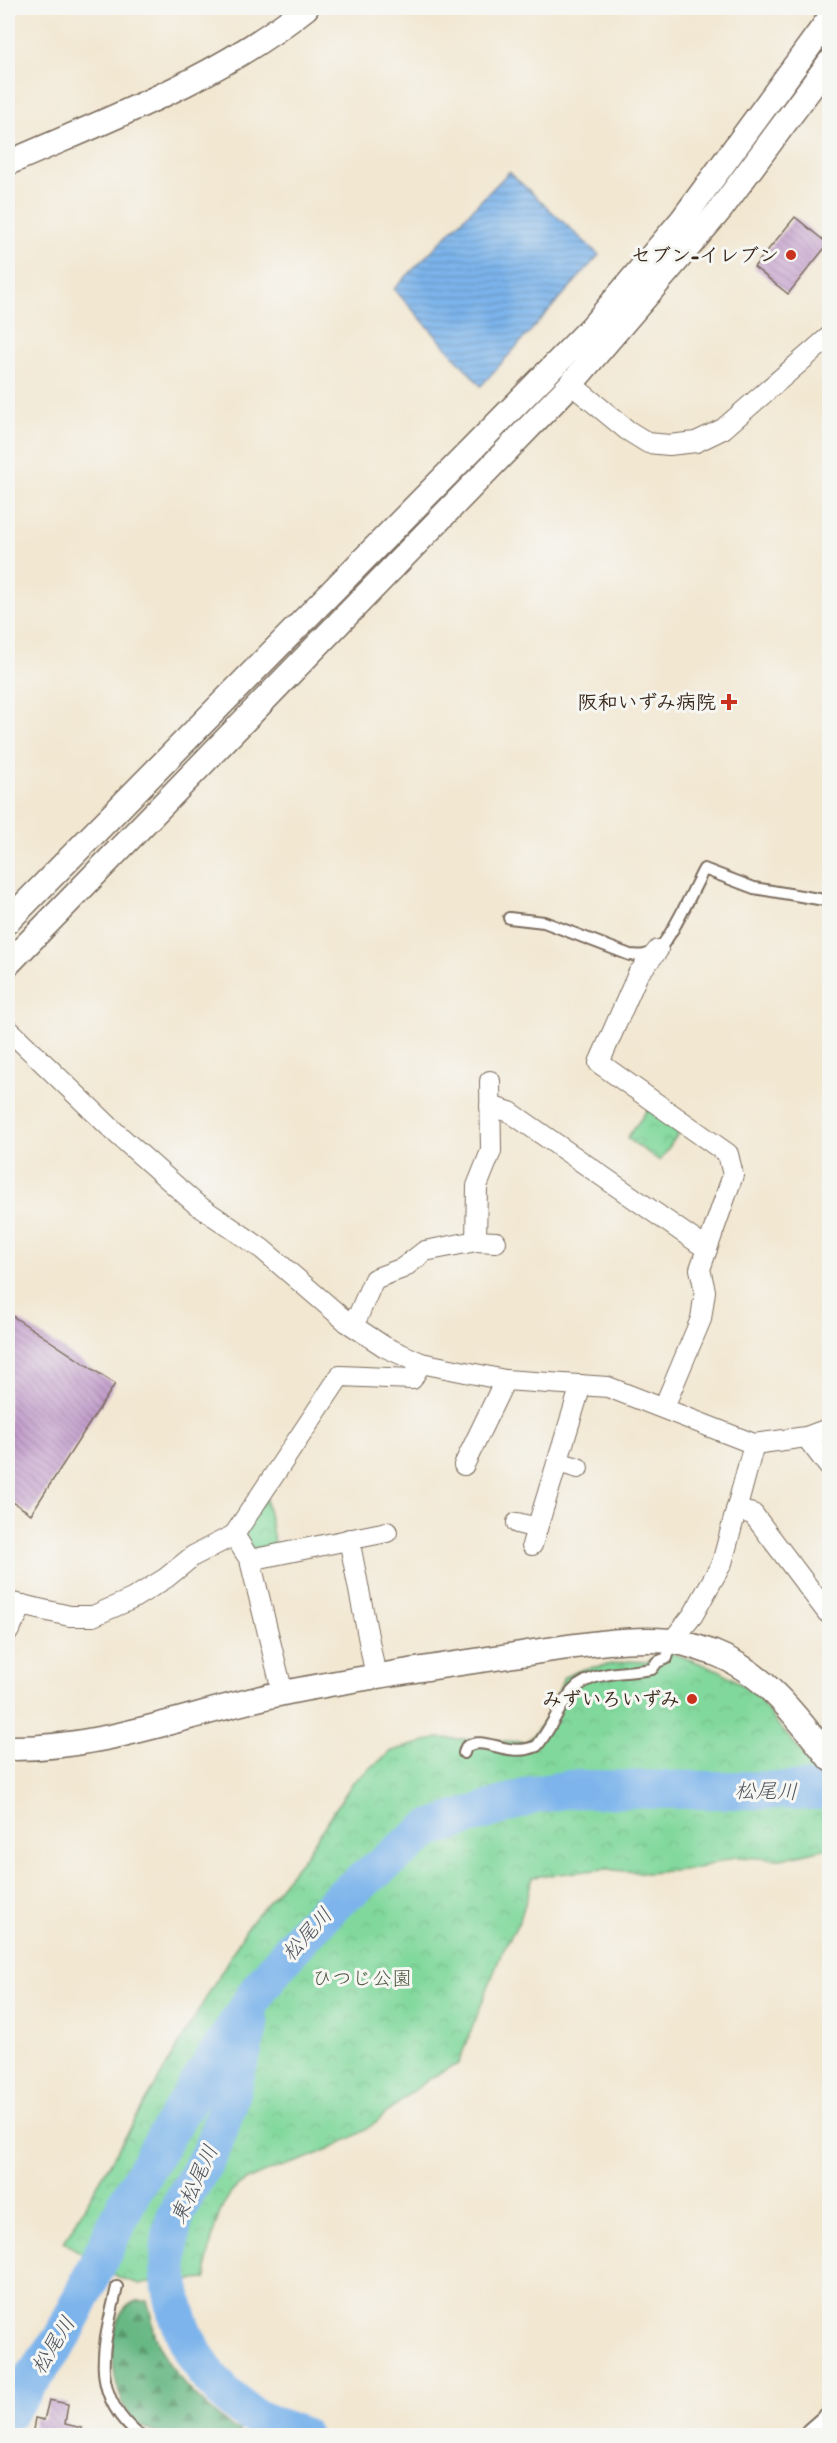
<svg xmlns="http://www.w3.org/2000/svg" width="837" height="2443" viewBox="0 0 837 2443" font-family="Itim,'Klee One',sans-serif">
<defs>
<pattern id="forest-firs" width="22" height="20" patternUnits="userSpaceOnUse" patternTransform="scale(1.5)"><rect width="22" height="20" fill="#68b884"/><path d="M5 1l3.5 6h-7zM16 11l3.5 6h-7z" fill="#57966b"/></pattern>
<pattern id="park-crowns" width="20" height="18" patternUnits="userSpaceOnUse" patternTransform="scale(1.5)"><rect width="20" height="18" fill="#81d89c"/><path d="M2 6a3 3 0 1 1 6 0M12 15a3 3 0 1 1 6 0" fill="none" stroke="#70ba86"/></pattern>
<pattern id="water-rules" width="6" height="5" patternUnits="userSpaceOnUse" patternTransform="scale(1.5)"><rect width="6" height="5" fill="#7bb4eb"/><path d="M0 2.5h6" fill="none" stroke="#6693be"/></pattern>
<pattern id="building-back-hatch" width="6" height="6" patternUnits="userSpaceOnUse" patternTransform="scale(1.5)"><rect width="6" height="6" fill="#bf98c9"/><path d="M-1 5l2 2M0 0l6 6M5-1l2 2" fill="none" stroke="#9c7ca3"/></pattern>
</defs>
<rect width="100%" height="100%" fill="#f6f6f2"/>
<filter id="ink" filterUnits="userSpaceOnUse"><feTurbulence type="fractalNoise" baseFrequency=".0167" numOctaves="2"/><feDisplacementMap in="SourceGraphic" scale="12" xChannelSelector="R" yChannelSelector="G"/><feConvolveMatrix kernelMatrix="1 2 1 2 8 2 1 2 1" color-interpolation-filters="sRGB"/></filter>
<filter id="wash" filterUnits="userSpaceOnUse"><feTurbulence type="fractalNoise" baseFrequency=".008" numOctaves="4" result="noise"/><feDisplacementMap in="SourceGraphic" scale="24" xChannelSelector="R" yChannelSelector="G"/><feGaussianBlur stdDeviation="1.35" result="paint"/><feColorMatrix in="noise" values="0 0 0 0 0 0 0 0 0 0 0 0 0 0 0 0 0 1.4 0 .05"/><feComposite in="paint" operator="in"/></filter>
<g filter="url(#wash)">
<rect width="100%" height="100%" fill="#f2e7d1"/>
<!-- forest -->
<path fill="url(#forest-firs)" stroke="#527151" stroke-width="1.5" d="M147,2301C152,2313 152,2326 156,2337C168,2374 205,2406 234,2429L240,2430L239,2435C208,2436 168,2443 140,2426C112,2409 99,2318 134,2302C137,2300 143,2301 147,2301Z"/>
<!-- park -->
<g fill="url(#park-crowns)" stroke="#5e815d" stroke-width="1.5">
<path d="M648,1109L680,1131L660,1161L627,1138Z"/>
<path d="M266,1498L275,1546L252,1549C235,1529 253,1516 266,1498Z"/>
<path d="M664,1650L721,1671L756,1694L775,1721L829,1785V1848L781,1859L734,1857L695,1869L647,1873L604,1869L533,1877L520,1920L502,1952L458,2064C421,2080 402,2101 372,2125C356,2138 334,2146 315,2155C292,2166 248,2172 232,2192C215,2212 208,2253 206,2279L140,2284L120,2278L64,2242L248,1926L305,1856L353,1782L392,1751L438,1738L526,1742C546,1724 555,1702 564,1677L583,1669L629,1661L648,1662Z"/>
</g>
<!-- water -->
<path fill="url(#water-rules)" stroke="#5b6f84" stroke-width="1.5" d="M509,172L599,255L481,386L394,289Z"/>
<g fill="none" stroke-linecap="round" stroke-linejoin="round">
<!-- river -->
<g stroke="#7bb4eb" stroke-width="38">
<path d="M250,2025C238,2064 229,2105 214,2143C203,2170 178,2200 172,2228C159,2301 192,2378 255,2417C269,2425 287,2429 302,2436"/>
<path d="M8,2412L62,2338L129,2198L170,2128L261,1986L302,1936L340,1898L429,1829L534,1795L570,1789L830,1791"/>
</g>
</g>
<g id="blocks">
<!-- building -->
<g fill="url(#building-back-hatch)">
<path d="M795,217L828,244L788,294L754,267Z"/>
<path d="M8,1313L115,1384L31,1514L8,1499Z"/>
<path d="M49,2400L68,2404L65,2424L82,2428L81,2436H32L35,2418L44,2420Z"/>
</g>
</g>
</g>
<g filter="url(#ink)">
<use href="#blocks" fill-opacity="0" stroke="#7b6c5d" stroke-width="1.5"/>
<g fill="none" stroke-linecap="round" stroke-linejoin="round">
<!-- service casing -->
<g stroke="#7b6c5d" stroke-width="14">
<g id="service">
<path d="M509,918L544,922L630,955C640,956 648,956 657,950C670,942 695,885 704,869L754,888L830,901"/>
<path d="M464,1753L466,1747C484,1734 507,1759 537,1746C549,1731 556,1714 567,1698C585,1669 623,1674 652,1669L657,1662L667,1658L672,1641"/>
<path d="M117,2287C104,2345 87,2393 140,2436"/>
</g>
</g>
<!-- minor casing -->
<g stroke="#7b6c5d" stroke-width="22">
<g id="minor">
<path d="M571,384L627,430L648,443L669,445L696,442L723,429L830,336"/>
<path d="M658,950L638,974L599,1063L728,1154L733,1175L700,1269L705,1291L701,1319L664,1407"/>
<path d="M8,1029L116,1133L196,1204L262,1249L347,1322L385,1347L421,1363L505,1380L608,1387L754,1444L806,1437L830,1428"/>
<path d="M490,1106L510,1112L707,1249"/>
<path d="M476,1241L496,1242"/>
<path d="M347,1322L358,1316L374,1279L403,1268L425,1251L476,1241L477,1186L491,1151L490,1081"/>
<path d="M806,1437L830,1468"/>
<path d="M558,1462L578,1468"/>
<path d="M464,1465L505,1380"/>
<path d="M736,1510L753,1514L827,1612L830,1611"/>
<path d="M517,1523L537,1528"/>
<path d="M234,1535L250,1560L283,1694"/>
<path d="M349,1539L376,1677"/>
<path d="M532,1545L581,1385"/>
<path d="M250,1560L387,1532"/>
<path d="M8,1602L70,1616H93L132,1599L166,1578L193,1556L234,1535L340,1376L412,1379L421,1363"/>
<path d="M8,1632L23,1605"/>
<path d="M672,1641L693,1615L722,1563L754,1444"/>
</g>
</g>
<!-- tertiary casing -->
<g stroke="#7b6c5d" stroke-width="27">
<g id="tertiary">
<path d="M8,163C111,118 217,79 306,8"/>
<path d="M8,921L592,327L682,220L830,18"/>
<path d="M8,964L571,384L720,210L830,62"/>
<path d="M8,1748C101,1750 193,1712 283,1693C362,1677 442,1666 521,1654C567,1647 624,1637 670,1641C684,1642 701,1649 714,1653C764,1672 798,1718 830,1759"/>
</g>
</g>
<!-- secondary casing -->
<g stroke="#7b6c5d" stroke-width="32">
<path id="secondary" d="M814,2436L830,2422"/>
</g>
<!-- service -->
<use href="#service" stroke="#fff" stroke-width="10"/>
<!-- minor -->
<use href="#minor" stroke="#fff" stroke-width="20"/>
<!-- tertiary -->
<use href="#tertiary" stroke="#fff" stroke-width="24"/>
<!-- secondary -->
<use href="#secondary" stroke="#fff" stroke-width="28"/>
</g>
</g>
<!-- markers -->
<g fill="#c8321e" stroke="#f6f6f2" stroke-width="2">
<circle cx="791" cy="255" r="6"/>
<path d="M726 693h6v6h6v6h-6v6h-6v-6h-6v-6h6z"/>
<circle cx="692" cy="1699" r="6"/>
</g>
<g text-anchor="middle" stroke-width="6" stroke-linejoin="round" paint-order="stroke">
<!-- poi labels -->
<g font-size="20" font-weight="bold" fill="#3b2a1e" stroke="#f6f6f2" text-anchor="end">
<text x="779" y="262">セブン-イレブン</text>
<text x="716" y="709">阪和いずみ病院</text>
<text x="680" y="1706">みずいろいずみ</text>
</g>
<!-- park labels -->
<g font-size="20" fill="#4c563e" stroke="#f6f6f2">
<text x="362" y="1985">ひつじ公園</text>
</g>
<!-- water labels -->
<g font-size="21" font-style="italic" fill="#4e535c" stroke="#f6f6f2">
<text transform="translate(766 1791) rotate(1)" y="7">松尾川</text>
<text transform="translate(307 1934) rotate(-48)" y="7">松尾川</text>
<text transform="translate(194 2184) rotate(-65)" y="7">東松尾川</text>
<text transform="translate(53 2345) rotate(-58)" y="7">松尾川</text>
</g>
</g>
<!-- margin -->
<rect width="837" height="2443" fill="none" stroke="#f6f6f2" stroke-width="30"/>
</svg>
